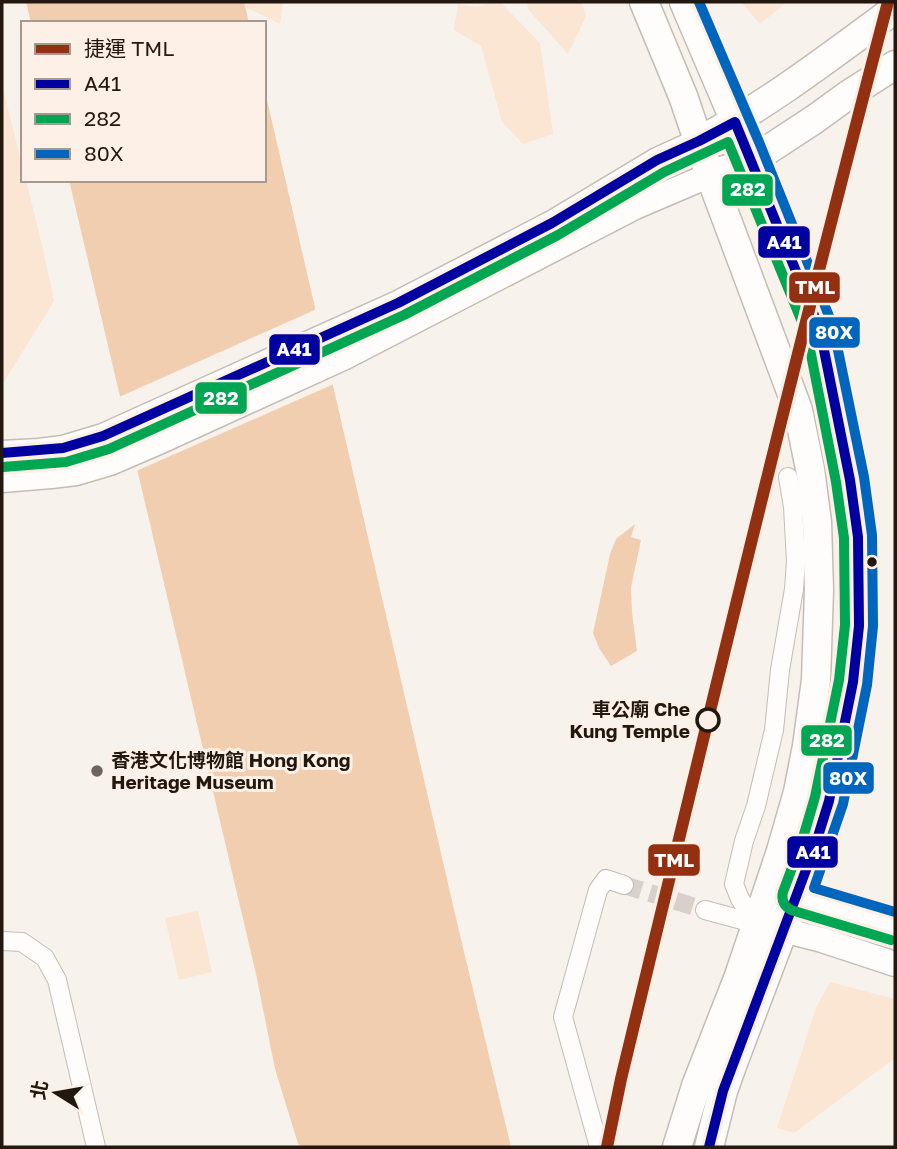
<svg xmlns="http://www.w3.org/2000/svg" width="897" height="1149" viewBox="0 0 897 1149" font-family="'Golos Text','Noto Sans TC',sans-serif">
<rect width="100%" height="100%" fill="#f8f2ec"/>
<!-- green -->
<g fill="#fbe5d3">
<path d="M242,2H283L280,24L245,7Z"/>
<path d="M490,2H500L540,43L553,134L523,144L502,122L481,46L454,30L458,4L478,7Z"/>
<path d="M527,2H582L586,16L568,54L528,9Z"/>
<path d="M741,2H787L760,24Z"/>
<path d="M2,85L23,169V180H26L45,258L54,301L2,385Z"/>
<path d="M198,911L212,972L179,980L165,918Z"/>
<path d="M830,982L895,999V1058L794,1133L777,1128L816,1008Z"/>
</g>
<!-- water -->
<g fill="#f2ceb0">
<path d="M26,2H244L249,23H31Z"/>
<path d="M264,87L459,931L511,1147H299L275,1069L256,974L69,180H264Z"/>
<path d="M635,524L631,537L641,540L631,587L632,613L637,651L611,666L599,648L593,633L610,554L616,539Z"/>
</g>
<!-- pier -->
<path fill="#f8f2ec" d="M319,308L336,383L134,472L117,398Z"/>
<g fill="none" stroke-linecap="round" stroke-linejoin="round">
<!-- street-tunnel -->
<path stroke="#d8d1cb" stroke-width="18" stroke-dasharray="18 9" stroke-linecap="butt" d="M624,885L705,910"/>
<!-- street casing -->
<g stroke="#c4bcb5" stroke-width="20">
<g id="street">
<path d="M705,910L757,924"/>
<path d="M757,924L740,899L734,884L744,841L756,806L774,730L780,670L794,589L796,561L793,507L788,477"/>
<path d="M2,941L22,942L45,958L57,980L96,1147"/>
<path d="M599,1147L563,1017L598,890L606,879L624,885"/>
</g>
</g>
<!-- secondary casing -->
<g stroke="#c4bcb5" stroke-width="27">
<g id="secondary">
<path d="M2,453L39,451L63,448L103,436L398,303L552,223L657,160L699,141"/>
<path d="M2,480L51,476L76,473L110,463L161,441L345,357L635,207L710,175"/>
<path d="M768,889L895,927"/>
<path d="M764,925L822,940L895,964"/>
</g>
</g>
<!-- primary casing -->
<g stroke="#c4bcb5" stroke-width="31">
<g id="primary">
<path d="M644,2L683,96L710,175L798,410L810,469L817,522L819,590L816,680L807,746L798,792L781,851L739,976L696,1086L677,1147"/>
<path d="M684,2L746,147L820,330L850,480L858,537L859,626L857,653L838,761L829,801L815,846L733,1063L723,1091L709,1147"/>
<path d="M699,141C769,104 831,56 895,9"/>
<path d="M710,175L751,161L815,119L848,95L895,65"/>
</g>
</g>
<!-- street -->
<use href="#street" stroke="#fefdfc" stroke-width="18"/>
<!-- secondary -->
<use href="#secondary" stroke="#fefdfc" stroke-width="24"/>
<!-- primary -->
<use href="#primary" stroke="#fefdfc" stroke-width="28"/>
<!-- bus-1 casing -->
<g stroke="#fdf1e7" stroke-width="16">
<path id="bus-1" d="M2,453L63,448L103,436L398,303L552,223L657,160L699,141L735,122L820,330L850,480L858,537L859,626L853,682L829,801L815,846L723,1091L709,1147"/>
</g>
<!-- bus-2 casing -->
<g stroke="#fdf1e7" stroke-width="16">
<path id="bus-2" d="M3,467L66,462L109,449L404,315L558,235L664,172L728,142L807,334L836,482L844,538L845,625L839,680L815,797L802,841L783,892C781,900 784,906 791,910L891,940"/>
</g>
<!-- bus-3 casing -->
<g stroke="#fdf1e7" stroke-width="16">
<path id="bus-3" d="M699,2L759,142L833,326L864,477L872,535L873,626L867,685L843,804L814,888L895,912"/>
</g>
<!-- bus-1 -->
<use href="#bus-1" stroke="#0000a0" stroke-width="10"/>
<!-- bus-2 -->
<use href="#bus-2" stroke="#00a651" stroke-width="10"/>
<!-- bus-3 -->
<use href="#bus-3" stroke="#0065bd" stroke-width="10"/>
<!-- metro-1 casing -->
<g stroke="#fdf1e7" stroke-width="18">
<path id="metro-1" d="M607,1147L621,1079C708,719 794,360 888,2"/>
</g>
<!-- metro-1 -->
<use href="#metro-1" stroke="#923011" stroke-width="12"/>
</g>
<!-- markers -->
<circle fill="#22180f" stroke="#fdf1e7" stroke-width="2.5" cx="872" cy="562" r="6"/>
<circle fill="#fdf1e7" stroke="#22180f" stroke-width="3.5" cx="708" cy="720" r="11"/>
<circle fill="#6d645c" stroke="#fdf1e7" stroke-width="2.5" cx="97" cy="771" r="7"/>
<g text-anchor="middle" stroke-width="6" stroke-linejoin="round" paint-order="stroke">
<!-- stop labels -->
<g font-size="19" font-weight="bold" fill="#22180f" stroke="#fdf1e7" text-anchor="end">
<text x="690" y="716">車公廟 Che<tspan x="690" dy="22">Kung Temple</tspan></text>
</g>
<!-- poi labels -->
<g font-size="19" font-weight="bold" fill="#22180f" stroke="#fdf1e7" text-anchor="start">
<text x="111" y="767">香港文化博物館 Hong Kong<tspan x="111" dy="22">Heritage Museum</tspan></text>
</g>
</g>
<g stroke="#fdf1e7" stroke-width="2.5">
<rect x="721" y="173" width="53" height="34" rx="7" fill="#00a651"/>
<rect x="757" y="225" width="54" height="34" rx="7" fill="#0000a0"/>
<rect x="788" y="271" width="53" height="33" rx="7" fill="#923011"/>
<rect x="808" y="316" width="53" height="33" rx="7" fill="#0065bd"/>
<rect x="268" y="333" width="53" height="33" rx="7" fill="#0000a0"/>
<rect x="194" y="381" width="54" height="34" rx="7" fill="#00a651"/>
<rect x="800" y="724" width="53" height="33" rx="7" fill="#00a651"/>
<rect x="822" y="761" width="53" height="34" rx="7" fill="#0065bd"/>
<rect x="786" y="835" width="53" height="34" rx="7" fill="#0000a0"/>
<rect x="647" y="843" width="54" height="34" rx="7" fill="#923011"/>
</g>
<g font-size="19" text-anchor="middle" font-weight="bold" fill="#fff">
<text x="748" y="196">282</text>
<text x="784" y="249">A41</text>
<text x="815" y="294">TML</text>
<text x="834" y="339">80X</text>
<text x="294" y="356">A41</text>
<text x="221" y="405">282</text>
<text x="827" y="747">282</text>
<text x="848" y="785">80X</text>
<text x="813" y="859">A41</text>
<text x="674" y="867">TML</text>
</g>
<!-- border -->
<rect width="897" height="1149" fill="none" stroke="#22180f" stroke-width="7"/>
<!-- legend -->
<rect x="21" y="21" width="245" height="161" fill="#fdf1e7" stroke="#a59a91" stroke-width="2"/>
<rect x="35" y="44" width="35" height="10" fill="#923011" stroke="#a59a91" stroke-width="2"/>
<text x="84" y="56" font-size="21" fill="#22180f">捷運 TML</text>
<rect x="35" y="79" width="35" height="10" fill="#0000a0" stroke="#a59a91" stroke-width="2"/>
<text x="84" y="91" font-size="21" fill="#22180f">A41</text>
<rect x="35" y="114" width="35" height="10" fill="#00a651" stroke="#a59a91" stroke-width="2"/>
<text x="84" y="126" font-size="21" fill="#22180f">282</text>
<rect x="35" y="149" width="35" height="10" fill="#0065bd" stroke="#a59a91" stroke-width="2"/>
<text x="84" y="161" font-size="21" fill="#22180f">80X</text>
<!-- north arrow -->
<g transform="translate(56 1093) rotate(281)" stroke="#fdf1e7" stroke-width="5" paint-order="stroke">
<path d="M0-5L12 26L0 18L-12 26Z" fill="#22180f"/>
<text y="-10" font-size="19" font-weight="bold" text-anchor="middle" fill="#22180f">北</text>
</g>
</svg>
